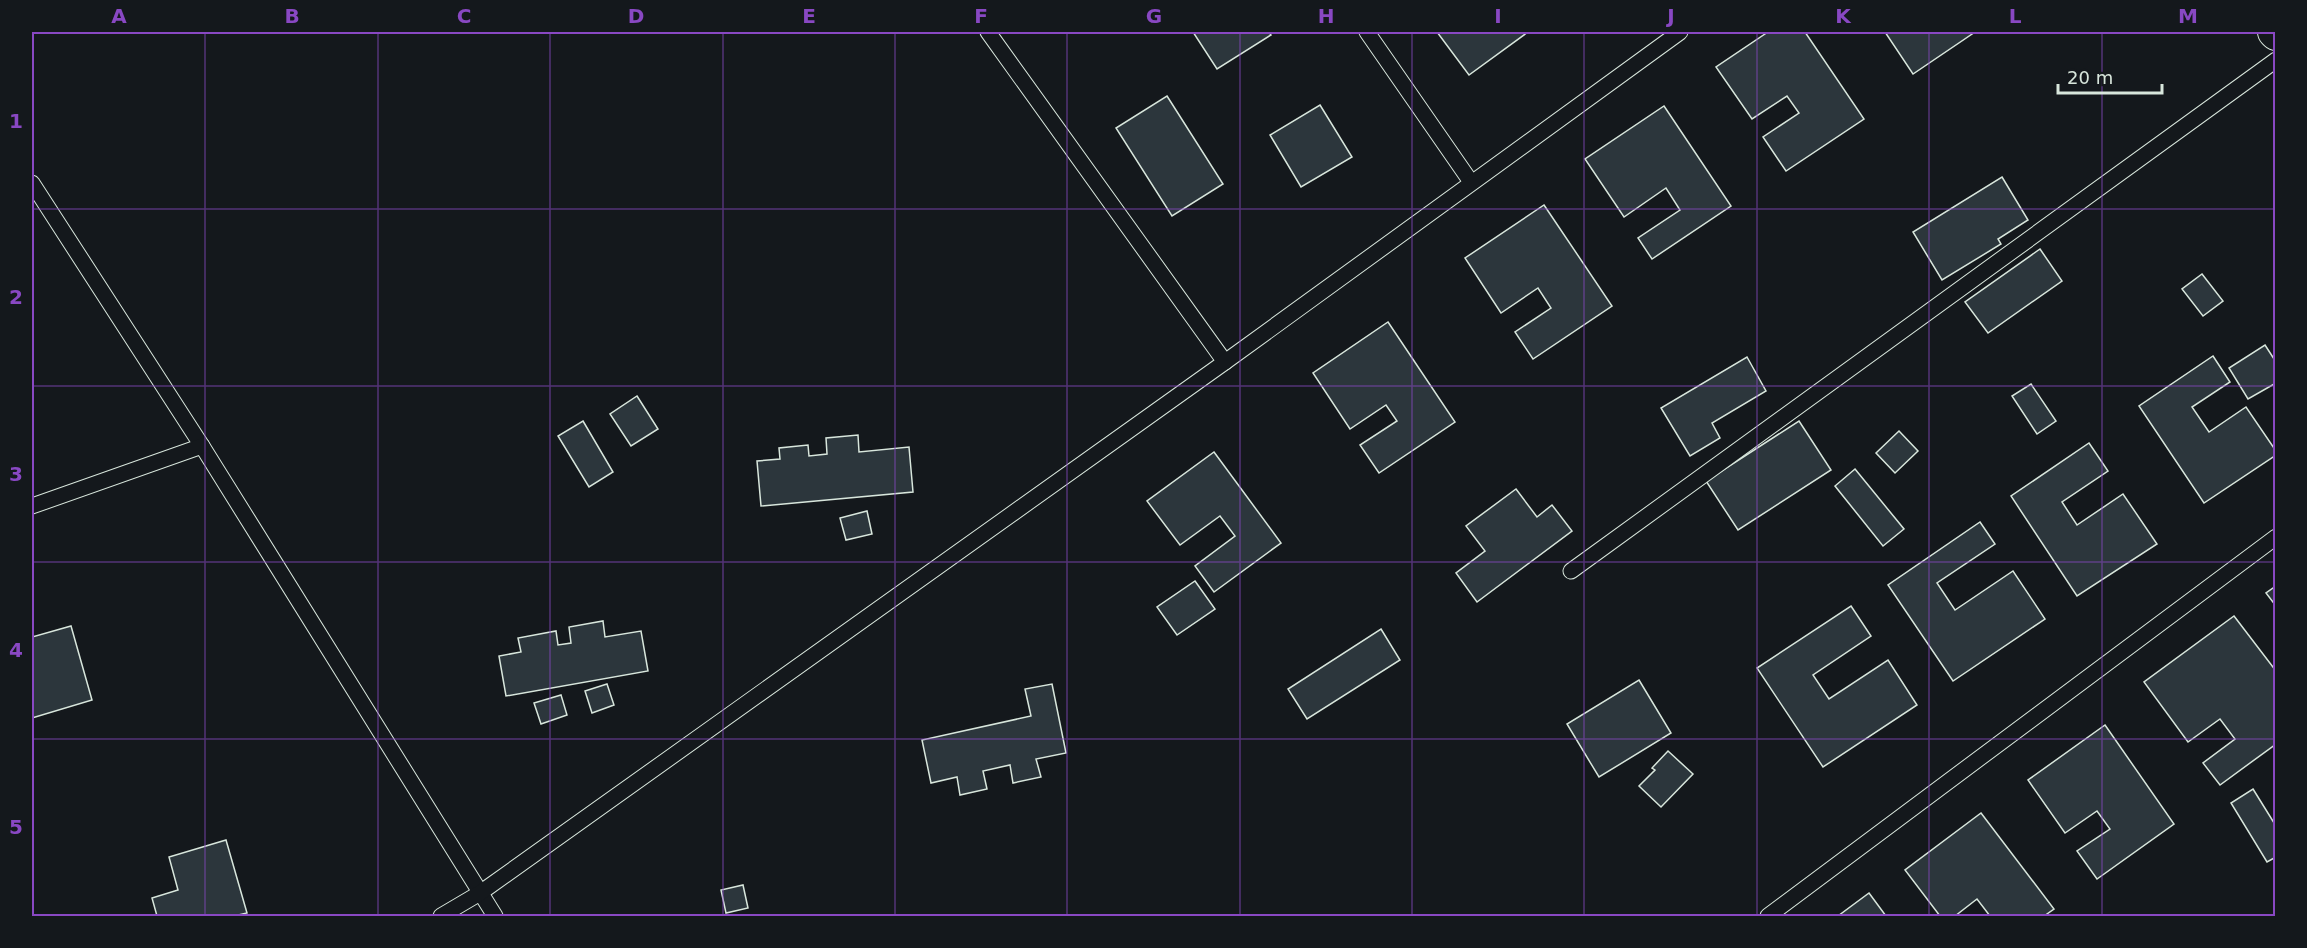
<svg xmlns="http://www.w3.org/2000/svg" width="2307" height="948" viewBox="0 0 2307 948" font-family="'DejaVu Sans',sans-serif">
<rect width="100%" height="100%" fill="#14181c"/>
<!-- building -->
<g fill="#2c363c" stroke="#d8e6dc" stroke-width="1.5">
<path d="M1193,32H1269L1271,35L1217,69Z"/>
<path d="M1437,32H1528L1469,75Z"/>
<path d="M1768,32H1805L1864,119L1786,171L1763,137L1799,113L1787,96L1752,119L1716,67Z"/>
<path d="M1885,32H1975L1913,74Z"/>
<path d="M1167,96L1223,184L1172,216L1116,128Z"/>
<path d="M1320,105L1352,157L1301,187L1270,135Z"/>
<path d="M1664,106L1731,206L1652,259L1638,238L1680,210L1666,188L1624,217L1585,159Z"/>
<path d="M2002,177L2028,220L1998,239L2001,244L1942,280L1913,232Z"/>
<path d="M1544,205L1612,306L1533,359L1515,332L1551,308L1538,288L1501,313L1465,258Z"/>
<path d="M2040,249L2062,281L1988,333L1965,302Z"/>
<path d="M2202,274L2223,301L2203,316L2182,289Z"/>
<path d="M1388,322L1455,422L1379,473L1360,445L1397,421L1386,405L1350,429L1313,373Z"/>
<path d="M2265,345L2276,362V383L2248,399L2229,368Z"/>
<path d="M2213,356L2230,382L2192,407L2209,432L2246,407L2276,451V455L2204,503L2139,406Z"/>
<path d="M1747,357L1766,391L1712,423L1720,438L1690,456L1661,408Z"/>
<path d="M2031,384L2056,421L2037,434L2012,396Z"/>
<path d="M637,396L658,429L631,446L610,414Z"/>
<path d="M583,421L613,472L589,487L558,436Z"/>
<path d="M1799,421L1831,470L1738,530L1706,481Z"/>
<path d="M1899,431L1918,451L1895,473L1876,453Z"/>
<path d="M858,435L859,452L909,447L913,492L761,506L757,461L780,459L779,448L808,445L809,456L827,454L826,438Z"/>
<path d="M2089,443L2108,471L2062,502L2077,525L2123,494L2157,544L2077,596L2011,496Z"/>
<path d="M1214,452L1281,543L1214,592L1195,566L1235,536L1220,516L1180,545L1147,501Z"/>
<path d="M1855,469L1904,529L1883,546L1835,486Z"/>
<path d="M1516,489L1537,517L1552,505L1572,531L1477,602L1456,573L1485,551L1466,526Z"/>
<path d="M867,511L872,534L846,540L840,518Z"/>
<path d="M1980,522L1995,544L1937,583L1955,610L2013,571L2045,619L1953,681L1888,585Z"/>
<path d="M1195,581L1215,609L1177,635L1157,607Z"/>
<path d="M2276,586V606L2266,593Z"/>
<path d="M1851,606L1871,636L1813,675L1829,699L1888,660L1917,705L1823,767L1757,668Z"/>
<path d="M2234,616L2276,671V744L2220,785L2203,763L2235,739L2220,719L2188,742L2144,682Z"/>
<path d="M603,621L605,637L641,631L648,671L506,696L499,656L521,652L518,638L556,631L558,645L571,643L569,627Z"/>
<path d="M71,626L92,700L32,718V637Z"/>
<path d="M1381,629L1400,660L1307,719L1288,689Z"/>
<path d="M1639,680L1671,733L1599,777L1567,724Z"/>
<path d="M607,684L614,705L592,713L585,691Z"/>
<path d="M1052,684L1066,753L1036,759L1041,777L1013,783L1010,765L983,771L987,789L960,795L957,777L931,783L922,740L1031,716L1025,689Z"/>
<path d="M561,695L567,715L541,724L534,703Z"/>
<path d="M2105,725L2174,824L2097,879L2077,851L2110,829L2097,811L2065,833L2028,780Z"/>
<path d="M1668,751L1693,774L1661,807L1639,786L1655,770L1652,768Z"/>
<path d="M2253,789L2276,826V857L2267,862L2231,803Z"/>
<path d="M1981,813L2054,909L2044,916H1990L1977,899L1955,916H1940L1905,870Z"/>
<path d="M226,840L247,913L234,916H157L152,898L178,890L169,857Z"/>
<path d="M743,885L748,908L726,913L721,890Z"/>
<path d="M1869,893L1886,916H1838Z"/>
</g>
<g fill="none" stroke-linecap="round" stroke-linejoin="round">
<!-- lane casing -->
<g stroke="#d8e6dc" stroke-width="17">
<g id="lane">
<path d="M988,32L1225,362"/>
<path d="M1367,32L1471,182"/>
<path d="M32,183L202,446L495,916"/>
<path d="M32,506L202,446"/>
<path d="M1571,571L2276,60"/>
<path d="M441,916L480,893L1225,362L1680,32"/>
<path d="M1768,916L2276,537"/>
</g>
</g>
<!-- street casing -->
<g stroke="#d8e6dc" stroke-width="34">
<path id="street" d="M2274,32L2276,34"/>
</g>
<!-- lane -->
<use href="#lane" stroke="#14181c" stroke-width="15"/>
<!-- street -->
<use href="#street" stroke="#14181c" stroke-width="32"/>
</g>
<!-- grid -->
<path fill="none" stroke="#8948c3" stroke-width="1.5" stroke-opacity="0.55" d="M205,32V916M378,32V916M550,32V916M723,32V916M895,32V916M1067,32V916M1240,32V916M1412,32V916M1584,32V916M1757,32V916M1929,32V916M2102,32V916M32,209H2276M32,386H2276M32,562H2276M32,739H2276"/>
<!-- border -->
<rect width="2307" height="948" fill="none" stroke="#14181c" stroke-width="66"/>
<!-- scale -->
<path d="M2058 84v9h104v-9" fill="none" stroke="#d8e6dc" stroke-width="3"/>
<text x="2067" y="84" font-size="18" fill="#d8e6dc" stroke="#14181c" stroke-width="4.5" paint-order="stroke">20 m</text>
<rect x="33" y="33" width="2241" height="882" fill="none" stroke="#8948c3" stroke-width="2"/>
<g font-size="20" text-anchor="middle" font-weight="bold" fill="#8948c3">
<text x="119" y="23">A</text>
<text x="292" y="23">B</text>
<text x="464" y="23">C</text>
<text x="636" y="23">D</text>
<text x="809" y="23">E</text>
<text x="981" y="23">F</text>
<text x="1154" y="23">G</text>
<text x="1326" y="23">H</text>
<text x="1498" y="23">I</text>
<text x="1671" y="23">J</text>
<text x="1843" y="23">K</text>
<text x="2015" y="23">L</text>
<text x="2188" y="23">M</text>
<text x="16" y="128">1</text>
<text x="16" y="304">2</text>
<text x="16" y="481">3</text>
<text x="16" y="657">4</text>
<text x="16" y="834">5</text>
</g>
</svg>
